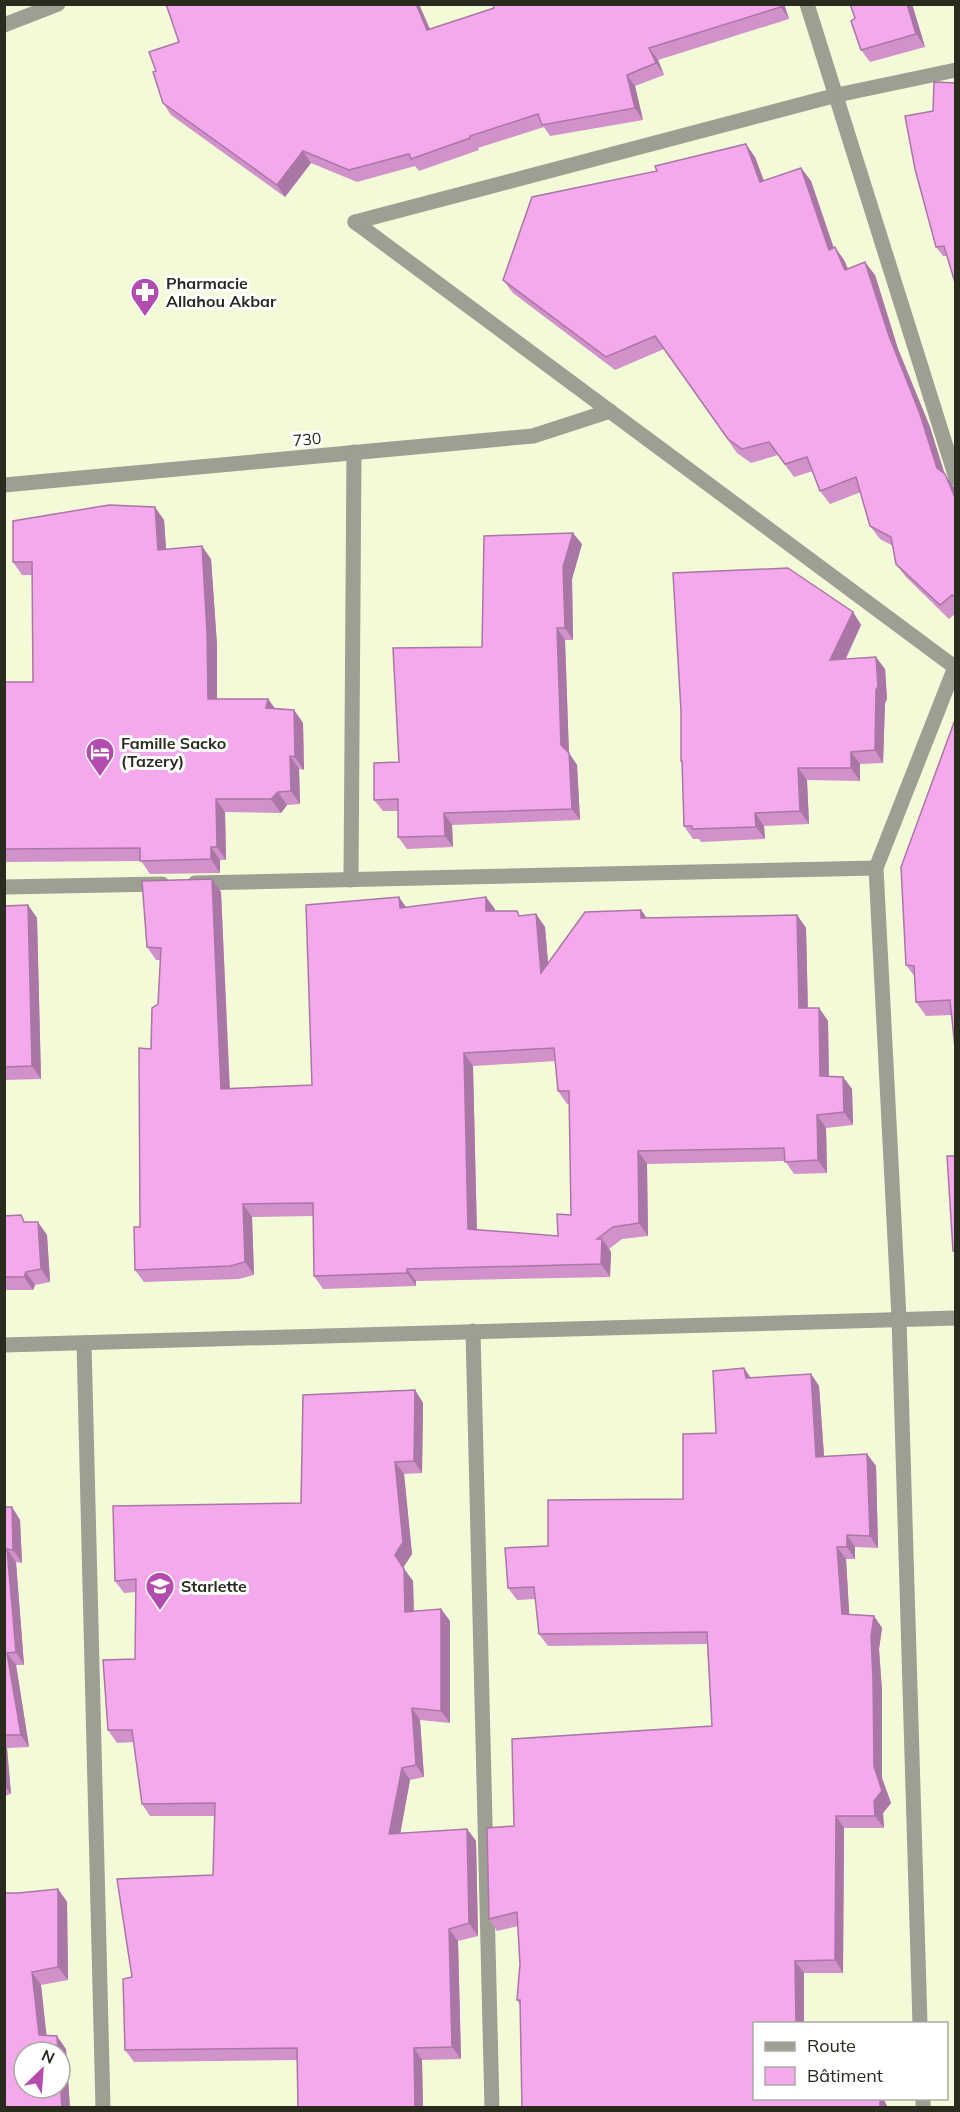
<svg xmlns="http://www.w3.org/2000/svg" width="960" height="2112" viewBox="0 0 960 2112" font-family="Mulish,sans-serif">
<rect width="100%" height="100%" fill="#f3fad8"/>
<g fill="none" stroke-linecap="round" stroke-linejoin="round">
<!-- minor -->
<g stroke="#9c9f91" stroke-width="15">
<path d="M807,4L956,478"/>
<path d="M4,25L58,4"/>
<path d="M355,222L956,668"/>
<path d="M355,222L837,95L956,70"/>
<path d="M4,485L533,436L610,411"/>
<path d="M351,880L354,452"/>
<path d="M195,883L876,868"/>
<path d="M4,887L162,884"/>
<path d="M473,1331L492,2108"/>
<path d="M84,1343L103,2108"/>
<path d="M4,1345L956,1318"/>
<path d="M920,2024L899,1318L876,868L955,667"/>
<path d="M923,2098V2108"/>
</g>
</g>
<!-- wall -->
<g fill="#d191cb" fill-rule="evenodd">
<path d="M166,4H419L430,29L784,4L789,19L658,60L664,75L635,86L643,120L550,136L544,127L478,148L479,150L419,171L415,166L357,182L311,163L285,197L171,115L163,103L156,71L179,42Z"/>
<path d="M912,4L925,47L870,62L861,50L855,18Z"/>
<path d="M933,111L947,256H943L936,247Z"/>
<path d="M755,157L764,181L801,168L811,181L833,248L844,260L848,269L875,275L898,349L930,427L944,474L956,490V613L949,619L906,577L896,564L893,546L880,539L870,526L861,492L830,504L820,491L813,471L794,477L778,455L751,463L737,453L664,349L615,370L513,293L503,280Z"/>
<path d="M164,520L166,549L211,559L217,645V699H268L275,708L294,710L303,723L304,770L299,769L300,804L287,805L281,813L225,812L226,860H220V873L150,874L141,861L7,862L4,859V682H33L32,575H22L13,562Z"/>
<path d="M582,544L572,579L573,640H565L569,753L577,765L580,820L452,825L453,847L407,849L398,837V811H383L374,800L399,762L482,647Z"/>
<path d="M853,612L861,625L846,659L885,669L887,699L885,703L883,763L860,764V781L807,780L809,824L764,826L765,839L701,842L699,839H693L684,826L682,764L681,761Z"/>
<path d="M956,717L951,1015L926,1016L916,1002L915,977L906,965Z"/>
<path d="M221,892L230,1088L312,1085L399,897L406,908L495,909V911L520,916L536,914L545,927L548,963L641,910L647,918L797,915L806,928L808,1008H819L828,1021L829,1076L843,1077L852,1089L853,1125L826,1128L827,1173L794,1174L785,1161L647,1164L648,1236L622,1239L609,1249L611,1252L610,1277L416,1281V1286L323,1289L314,1276L313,1216L252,1217L254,1275L239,1279L144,1282L135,1270L140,1227L151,1049L158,1004L161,960H156L147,947ZM556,1061L558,1091L567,1104H569L571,1215L558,1236L477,1230L473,1066Z"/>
<path d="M28,905L37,918L41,1079L4,1080V906Z"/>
<path d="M4,1216L26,1222L47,1235L50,1282L35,1285L33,1290H4Z"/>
<path d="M744,1368L751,1378L811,1374L819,1386L824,1456L867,1454L876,1466L878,1548L855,1547V1559H846L849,1614L874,1616L882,1628L879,1649L882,1691V1778L891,1803L883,1813L884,1828H844L843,1973H804V2024H754V2098H883L888,2108H522L520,2005L517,2000L520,1964L518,1926L497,1931L489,1919L487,1828L514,1826L512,1739L712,1726L707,1644L548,1646L539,1634L536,1599L517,1600L508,1588L505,1548L548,1546V1500L683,1499V1434L716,1433L713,1371Z"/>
<path d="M415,1390L423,1403L422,1473L404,1474L412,1554L403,1567L413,1581L414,1611L441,1609L450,1621V1723L420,1720L424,1777L410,1780L400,1833L467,1829L476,1841L478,1936L458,1941L461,2059L422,2060L423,2108H298L297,2060L134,2062L125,2050L132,1977L213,1875L215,1816H150L142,1804L134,1742L117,1743L108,1730L135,1659L136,1592L124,1593L115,1581L301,1503Z"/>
<path d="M4,1507H12L20,1520L22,1563L16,1562L24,1665H16L29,1747L7,1748L11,1794L4,1796Z"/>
<path d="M58,1889L67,1902L68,1980L41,1985L46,2035L66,2049L70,2108H4L18,1893Z"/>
</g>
<!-- shaded-wall -->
<g fill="#aa76a5">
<path d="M416,4H419L435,42L427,30Z"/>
<path d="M780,4H784L789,19L781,7Z"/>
<path d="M907,4H912L925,47L916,34Z"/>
<path d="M649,48L658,60L664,75L656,63Z"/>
<path d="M627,75L635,86L643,120L635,108Z"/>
<path d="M746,144L755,157L769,195L760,182Z"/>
<path d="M303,151L311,163L285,197L277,185Z"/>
<path d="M801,168L811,181L839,263L829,250Z"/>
<path d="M835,247L844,260L854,283L845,270Z"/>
<path d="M865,262L875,275L898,349L930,427L947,481L937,468L889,336Z"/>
<path d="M945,474L956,490V500Z"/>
<path d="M155,507L164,520L167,563L158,550Z"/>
<path d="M573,533L582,544L572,579L573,640L565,628L563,567Z"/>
<path d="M202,546L211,559L217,645V712L208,699Z"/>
<path d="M853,612L861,625L839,672L830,660Z"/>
<path d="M557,628L565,640L569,756L561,745Z"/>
<path d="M876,657L885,669L887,699L885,703L883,763L875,750Z"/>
<path d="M268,699L277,712L266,708Z"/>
<path d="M294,710L303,723L304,770L295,757Z"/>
<path d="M851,752L860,764V781L851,768Z"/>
<path d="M569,753L577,765L580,820L572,809Z"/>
<path d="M290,756L299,769L300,804L291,791Z"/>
<path d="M798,768L807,780L809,824L800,811Z"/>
<path d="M278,792L287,805L281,813L271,799Z"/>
<path d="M216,799L225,812L226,860L217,847Z"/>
<path d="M444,813L452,825L453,847L445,836Z"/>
<path d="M755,813L764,826L765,839L756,827Z"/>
<path d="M211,847L220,860V873L211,859Z"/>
<path d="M212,879L221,892L230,1102L221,1089Z"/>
<path d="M399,897L408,910L400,908Z"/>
<path d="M486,897L495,909V924L486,911Z"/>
<path d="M28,905L37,918L41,1079L32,1066Z"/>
<path d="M641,910L650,923L641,918Z"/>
<path d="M536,914L545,927L550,986L541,973Z"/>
<path d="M797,915L806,928L808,1020L799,1008Z"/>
<path d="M819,1008L828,1021L829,1089L820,1076Z"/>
<path d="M464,1053L473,1066L477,1242L468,1229Z"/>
<path d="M843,1077L852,1089L853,1125L844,1112Z"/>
<path d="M817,1115L826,1128L827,1173L818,1160Z"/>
<path d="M638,1151L647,1164L648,1236L639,1223Z"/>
<path d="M243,1204L252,1217L254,1275L245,1262Z"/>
<path d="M38,1222L47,1235L50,1282L41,1269Z"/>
<path d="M602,1239L611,1252L610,1277L601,1264Z"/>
<path d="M407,1269L416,1281V1286L407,1273Z"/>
<path d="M26,1272L35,1285L33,1290L24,1277Z"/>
<path d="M744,1368L752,1380L746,1378Z"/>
<path d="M811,1374L819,1386L825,1469L816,1457Z"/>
<path d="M415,1390L423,1403L422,1473L414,1461Z"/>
<path d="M867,1454L876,1466L878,1548L870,1536Z"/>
<path d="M395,1462L404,1474L412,1554L403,1568L395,1555Z"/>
<path d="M12,1507L20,1520L22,1563L13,1550Z"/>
<path d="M847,1535L855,1547V1559L847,1547Z"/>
<path d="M837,1547L846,1559L850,1626L842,1614Z"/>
<path d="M7,1549L16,1562L24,1665L16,1652Z"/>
<path d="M404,1569L413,1581L414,1624L405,1612Z"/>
<path d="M441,1609L450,1621V1723L441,1711Z"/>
<path d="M874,1616L882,1628L879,1649L882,1691V1778L891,1803L883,1813L884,1828L875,1816L871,1636Z"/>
<path d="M7,1653L16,1665L29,1747L21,1735Z"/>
<path d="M412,1708L420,1720L424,1777L416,1765Z"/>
<path d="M4,1745L7,1748L11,1794L4,1785Z"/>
<path d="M402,1768L410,1780L398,1846L389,1834Z"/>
<path d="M836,1816L844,1828L843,1973L835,1960Z"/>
<path d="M467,1829L476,1841L478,1936L469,1923Z"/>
<path d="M58,1889L67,1902L68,1980L58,1967Z"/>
<path d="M449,1929L458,1941L461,2059L452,2047Z"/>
<path d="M795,1961L804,1973V2024H796Z"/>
<path d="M32,1972L41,1985L48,2048L39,2035Z"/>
<path d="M57,2036L66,2049L70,2108H62L60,2079V2052H58Z"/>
<path d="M414,2048L422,2060L423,2108H415Z"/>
<path d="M880,2098H883L888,2108H880Z"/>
</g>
<!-- building -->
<g fill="#f3a9ec" stroke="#aa76a5" stroke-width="1.5" fill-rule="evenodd">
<path d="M166,4H416L427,30L494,8L493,4H780L781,7L649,48L656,63L627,75L635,108L542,125L538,114L470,136V138L411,159L409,154L349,170L303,151L277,185L163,103L153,72L156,71L149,52L179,42Z"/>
<path d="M850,4H907L916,34L861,50L851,21L855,18Z"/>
<path d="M934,82L956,83V286L944,246L936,247L915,169L905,116L933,111Z"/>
<path d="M746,144L760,182L801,168L829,250L835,247L845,270L865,262L889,336L920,414L937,468L945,474L956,500V597L952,595L940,605L896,564L891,537L870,526L856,477L820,491L807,457L785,464L769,442L742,449L728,439L655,336L606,357L503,280L532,197L657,171L655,166Z"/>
<path d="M109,505L155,507L158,550L202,546L207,632L208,699H268L266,708L294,710L295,757L290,756L291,791L278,792L271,799H216L217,847H211V859L140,861V848L4,849V682H33L32,562H13V521Z"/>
<path d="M573,533L563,567L565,628H557L561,745L569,753L572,809L444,813L445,836L398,837V799L374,800V763L399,762L393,648L482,647L484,536Z"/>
<path d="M788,568L853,612L830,660L876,657L878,686L876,690L875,750L851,752V768H798L800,811L755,813L756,827L692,829V826H684L682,761H681V711L673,573Z"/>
<path d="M956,717V1057L950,1000L916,1002L914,966L906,965L901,867Z"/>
<path d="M212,879L221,1089L312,1085L306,905L399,897L400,908L486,897V911H517L519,916L536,914L541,973L585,912L641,910V918L797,915L799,1008H819L820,1076L843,1077L844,1112L817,1115L818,1160L785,1162L784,1148L638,1151L639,1223L613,1227L597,1239H602L601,1264L407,1269V1273L314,1276L313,1203L243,1204L245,1262L230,1266L135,1270L134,1227H140L139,1048L151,1049L152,1008L158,1004L161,948L147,947L142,881ZM554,1048L558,1091H569L571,1215L557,1214L558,1236L468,1229L464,1053Z"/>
<path d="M28,905L32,1066L4,1067V906Z"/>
<path d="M947,1156H956V1251H953Z"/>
<path d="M21,1215L24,1222H38L41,1269L26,1272L24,1277H4V1216Z"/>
<path d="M744,1368L746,1378L811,1374L816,1457L867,1454L870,1536L847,1535V1547H837L842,1614L874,1616L871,1636L873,1679L874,1766L882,1791L874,1801L875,1816H836L835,1960L795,1961L796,2024H754V2098H880V2108H522L520,2000H517L520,1964L517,1912L489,1919L487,1828L514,1826L512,1739L712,1726L707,1632L539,1634L534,1587L508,1588L505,1548L548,1546V1500L683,1499V1434L716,1433L713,1371Z"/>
<path d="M415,1390L414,1461L395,1462L403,1542L395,1555L404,1569L405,1612L441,1609V1711L412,1708L416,1765L402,1768L389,1834L467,1829L469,1923L449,1929L452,2047L414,2048L415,2108H298L297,2048L125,2050L123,1979L132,1977L117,1879L213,1875L215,1803L142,1804L132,1730H108L103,1660L135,1659L136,1579L115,1581L113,1506L301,1503L303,1395Z"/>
<path d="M4,1507H12L13,1550L7,1549L16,1652L7,1653L21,1735H4Z"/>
<path d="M58,1889V1967L32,1972L39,2035L57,2036L58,2052H24V2088H60V2079L62,2108H4V1893H18Z"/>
</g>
<!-- icons -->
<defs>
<g id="pharmacy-pin" transform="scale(1.5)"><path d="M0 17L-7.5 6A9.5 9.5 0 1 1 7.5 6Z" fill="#b44caf" stroke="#fff"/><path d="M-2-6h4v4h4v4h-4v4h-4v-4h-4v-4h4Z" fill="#fff"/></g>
<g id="hotel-pin" transform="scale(1.5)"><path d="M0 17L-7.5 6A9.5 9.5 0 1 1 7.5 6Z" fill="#b44caf" stroke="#fff"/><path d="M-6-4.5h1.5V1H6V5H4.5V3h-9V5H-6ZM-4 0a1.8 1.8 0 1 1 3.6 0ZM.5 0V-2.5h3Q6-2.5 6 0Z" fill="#fff"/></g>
<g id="school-pin" transform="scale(1.5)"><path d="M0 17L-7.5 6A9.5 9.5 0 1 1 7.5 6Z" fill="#b44caf" stroke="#fff"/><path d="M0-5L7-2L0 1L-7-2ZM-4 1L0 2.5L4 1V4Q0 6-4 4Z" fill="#fff"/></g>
</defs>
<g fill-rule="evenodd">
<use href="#pharmacy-pin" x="145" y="292"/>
<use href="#hotel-pin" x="100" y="752"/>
<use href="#school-pin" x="160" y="1586"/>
</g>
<g text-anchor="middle" stroke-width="6" stroke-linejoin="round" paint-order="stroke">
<!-- poi labels -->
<g font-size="16" font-weight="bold" fill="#282b1e" stroke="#fff" text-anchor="start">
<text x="166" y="289">Pharmacie<tspan x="166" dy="18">Allahou Akbar</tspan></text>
<text x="121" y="749">Famille Sacko<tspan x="121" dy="18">(Tazery)</tspan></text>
<text x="181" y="1592">Starlette</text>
</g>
<!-- street labels -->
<g font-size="16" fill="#282b1e" stroke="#fff">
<text transform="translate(307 439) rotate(-5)" y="6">730</text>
</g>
</g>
<!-- border -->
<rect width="960" height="2112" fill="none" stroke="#282b1e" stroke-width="12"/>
<!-- legend -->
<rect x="753" y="2022" width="195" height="78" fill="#ffffff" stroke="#a9aaa5" stroke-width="1.5"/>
<rect x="765" y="2042" width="30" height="9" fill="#9c9f91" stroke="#a9aaa5" stroke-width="1.5"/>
<text x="807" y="2052" font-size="18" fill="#282b1e">Route</text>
<rect x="765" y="2067" width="30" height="18" fill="#f3a9ec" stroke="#a9aaa5" stroke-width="1.5"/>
<text x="807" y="2082" font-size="18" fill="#282b1e">Bâtiment</text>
<!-- north arrow -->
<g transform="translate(42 2070) rotate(25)"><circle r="28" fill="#ffffff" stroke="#a9aaa5" stroke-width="1.5"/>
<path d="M0-4.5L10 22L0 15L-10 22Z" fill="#b44caf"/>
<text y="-9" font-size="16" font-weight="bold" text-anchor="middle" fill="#282b1e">N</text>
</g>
</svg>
